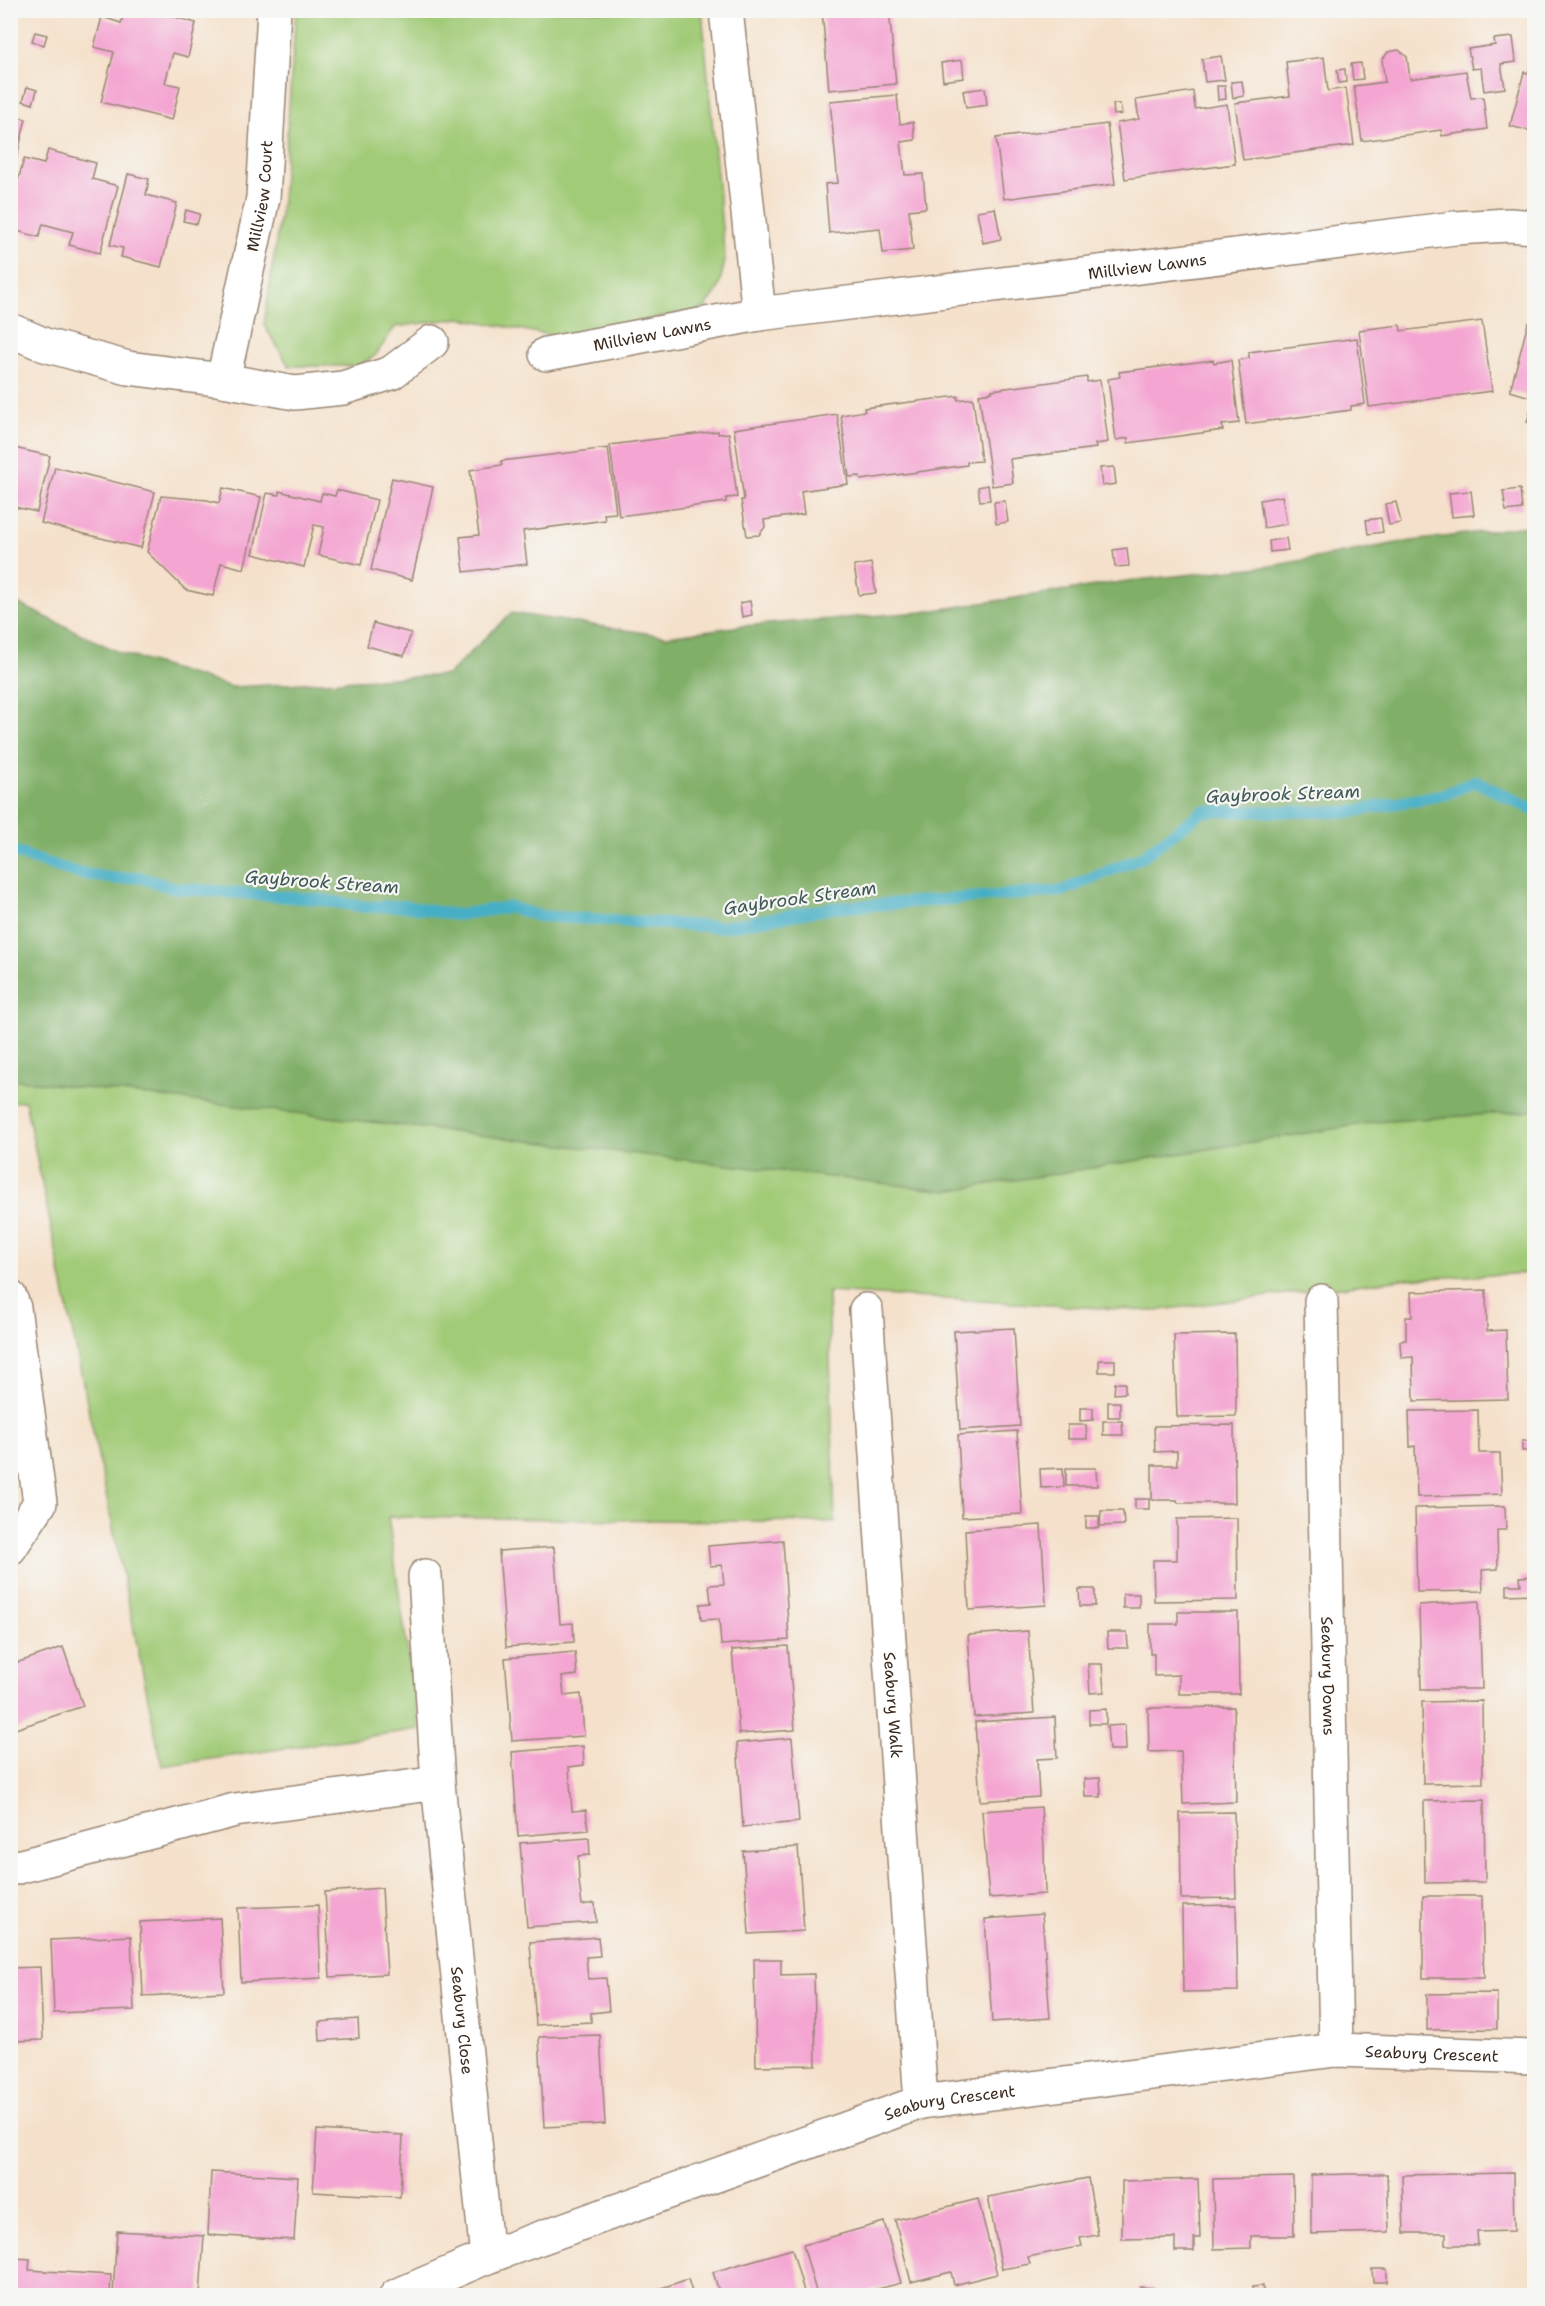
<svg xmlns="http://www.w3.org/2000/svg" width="1545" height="2306" viewBox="0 0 1545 2306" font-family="'Shantell Sans',sans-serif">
<rect width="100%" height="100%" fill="#f6f6f2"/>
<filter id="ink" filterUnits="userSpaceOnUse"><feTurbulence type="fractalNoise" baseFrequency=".0167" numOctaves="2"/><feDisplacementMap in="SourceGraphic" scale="12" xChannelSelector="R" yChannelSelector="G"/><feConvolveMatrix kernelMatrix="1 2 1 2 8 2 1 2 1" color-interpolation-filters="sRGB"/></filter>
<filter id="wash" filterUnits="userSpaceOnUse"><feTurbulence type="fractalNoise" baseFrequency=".008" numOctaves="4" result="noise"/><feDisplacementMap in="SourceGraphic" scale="24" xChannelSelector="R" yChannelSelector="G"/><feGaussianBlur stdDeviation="1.35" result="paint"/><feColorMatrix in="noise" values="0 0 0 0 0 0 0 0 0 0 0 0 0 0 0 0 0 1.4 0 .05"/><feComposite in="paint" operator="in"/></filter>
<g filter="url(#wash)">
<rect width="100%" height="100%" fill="#f5e1cb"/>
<!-- green -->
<g fill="#a1cb77" stroke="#6e7a4a" stroke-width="1.5">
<path d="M296,11H702L725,261L718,290L704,309L560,337L460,318L395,327L375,356L357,366H289L264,325L282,201Z"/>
<path d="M1534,1013V1273L1403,1279L1152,1311L828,1292L835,1522L388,1517L419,1729L162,1766L25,1101L11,1102V1016Z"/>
</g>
<!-- forest -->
<path fill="#80af68" stroke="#5e6c43" stroke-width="1.5" d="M1534,525V1111L1376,1122L947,1191L11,1079V600L120,653L232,687L447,675L511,613L666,636L742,626L922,612L1127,581L1271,566L1397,543Z"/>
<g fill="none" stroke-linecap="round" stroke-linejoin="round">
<!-- stream -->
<path stroke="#46afc5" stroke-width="12" d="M10,850L34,859L78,873L116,879L138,877L174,888L315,899L366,907L405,906L456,915L510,907L539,916L722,927L833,908L1062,891L1142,857L1203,811L1350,812L1446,794L1475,781L1534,810"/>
</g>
<g id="blocks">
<!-- building -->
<g fill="#f4a5d2">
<path d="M125,10H150L196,23L188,57L173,53L165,83L180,86L172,120L101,102L114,52L94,47L102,17L121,23Z"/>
<path d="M822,10H889L896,84L829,90Z"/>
<path d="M35,32L47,35L44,45L32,41Z"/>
<path d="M1513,37L1516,62L1501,64L1505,88L1484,91L1481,68L1472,69L1468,49L1495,45L1494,39Z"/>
<path d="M1399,50L1407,57L1410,79L1466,71L1471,98L1483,97L1487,129L1442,136L1441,130L1362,141L1354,86L1385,82L1382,60L1388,52Z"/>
<path d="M1534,52V132L1510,126L1524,72L1528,73Z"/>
<path d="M1221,56L1225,80L1205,82L1202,59Z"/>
<path d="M1324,57L1328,91L1346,88L1354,145L1243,160L1235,103L1290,96L1286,62Z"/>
<path d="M962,60L964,78L943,81L941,63Z"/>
<path d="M1361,63L1363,79L1353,80L1351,64Z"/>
<path d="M1345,69L1346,82L1339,83L1337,70Z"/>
<path d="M1242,81L1244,96L1233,98L1231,82Z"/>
<path d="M1217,86H1225L1226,99L1218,100Z"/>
<path d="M27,87L37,90L33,104L23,101Z"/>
<path d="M985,88L987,105L966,108L963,91Z"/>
<path d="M1193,91L1195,109L1227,104L1235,164L1125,179L1117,123L1139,119L1136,100Z"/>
<path d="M897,95L900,124L913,122L915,140L901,142L905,175L923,174L926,208L909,210L913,250L883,253L880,228L829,233L825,184L838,183L830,101Z"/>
<path d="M1113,104H1120L1122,114L1114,115Z"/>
<path d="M10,115L26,119L11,181H10Z"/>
<path d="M1107,124L1115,184L1004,199L996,138Z"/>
<path d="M48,150L96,163L92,179L118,186L100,253L69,245L73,232L43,224L39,237L10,229V209L24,159L44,164Z"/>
<path d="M128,174L149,179L146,195L177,203L161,267L121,257L123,248L110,245Z"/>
<path d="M995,208L1001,239L983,243L977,211Z"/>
<path d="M186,210L200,214L197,224L183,221Z"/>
<path d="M1482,321L1492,391L1369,407L1359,330L1400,325L1401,331Z"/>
<path d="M1528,323L1534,324V398L1510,391Z"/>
<path d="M1357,338L1365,404L1351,406V410L1246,424L1238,360L1249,358V352Z"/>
<path d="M1213,360L1214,363L1231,360L1239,423L1222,425L1223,430L1128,443V438L1116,440L1108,379L1120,377L1119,372Z"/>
<path d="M1087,377V382L1100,380L1108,442L1095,444L1096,448L1010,459L1013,483L992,486L979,394L992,392V390Z"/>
<path d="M958,396V400L973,398L981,461L967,462V465L861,480L860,476L849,477L841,415L865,411L864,408Z"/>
<path d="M1534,399V424L1527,422Z"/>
<path d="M837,414L848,484L801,491L804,514L764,520L765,527L759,535L747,536L741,500H744L734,429Z"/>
<path d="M718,431V434L729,433L737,497L726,498V502L619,516L610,445Z"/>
<path d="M10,447L50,456L37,512L10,506Z"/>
<path d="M608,448L616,513L604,514L605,520L523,531L527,564L464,572L460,537L479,535L470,470L502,465L501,461Z"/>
<path d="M55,467L155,492L141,548L41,523Z"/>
<path d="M1114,467L1116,484L1102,486L1100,468Z"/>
<path d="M392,478L433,487L412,580L371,570Z"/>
<path d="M988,485L990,500L980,501L978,487Z"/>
<path d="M223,488L261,497L244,569L221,563L213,596L186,590L147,552L161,496L207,500L219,503Z"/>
<path d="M1520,489L1522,509L1506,511L1503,491Z"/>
<path d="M337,490L377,500L361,565L318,555L324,527L314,525L304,567L253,554L267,493L279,495V491L320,501L322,493L335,496Z"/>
<path d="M1471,491L1474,515L1452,517L1449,493Z"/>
<path d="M1282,496L1287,524L1264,528L1260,500Z"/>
<path d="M1005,501L1008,522L996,524L994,502Z"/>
<path d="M1396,502L1401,523L1389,525L1385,504Z"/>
<path d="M1381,518L1383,532L1368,534L1366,520Z"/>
<path d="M1286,538L1288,550L1270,552L1269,541Z"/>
<path d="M1127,548L1129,566L1115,567L1113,550Z"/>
<path d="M871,563L876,593L859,595L854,566Z"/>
<path d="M750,601L752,615L742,617L740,603Z"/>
<path d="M373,623L411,633L404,656L367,646Z"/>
<path d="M1486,1290L1487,1331L1506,1330L1508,1399L1414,1401L1413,1357L1401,1358L1400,1341L1406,1340V1317H1412L1411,1292Z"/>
<path d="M1014,1328L1020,1426L960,1430L954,1331Z"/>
<path d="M1235,1334L1236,1416L1177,1417L1174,1335Z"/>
<rect x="1099" y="1360" width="16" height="12"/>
<path d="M1529,1368H1534V1434H1532Z"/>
<path d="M1115,1383H1125V1393L1114,1394Z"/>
<rect x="1108" y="1402" width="12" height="15"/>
<path d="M1080,1408H1093V1420L1080,1421Z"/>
<path d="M1478,1410L1479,1453H1500L1502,1494L1417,1497L1415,1446L1410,1447L1409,1411Z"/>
<path d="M1103,1421H1122L1123,1435H1103Z"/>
<path d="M1068,1425H1086L1087,1439H1068Z"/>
<path d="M1234,1425L1235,1503H1178L1177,1500H1152V1465H1177V1451L1155,1452L1154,1426Z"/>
<path d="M1017,1431L1022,1514L962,1517L958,1435Z"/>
<rect x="1522" y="1441" width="12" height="10"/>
<path d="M1063,1468L1064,1487L1041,1488L1040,1469Z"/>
<path d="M1066,1468H1096L1097,1486H1066Z"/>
<rect x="1135" y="1499" width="14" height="10"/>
<path d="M1505,1506L1506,1530H1497L1498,1569L1482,1570L1483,1591L1417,1592L1415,1508Z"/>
<path d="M1101,1511H1123L1124,1525L1100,1526Z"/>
<rect x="1086" y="1516" width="13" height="12"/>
<path d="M1237,1518L1238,1600L1154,1601L1153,1560H1177V1519Z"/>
<path d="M1041,1525L1046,1605L969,1610L965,1530Z"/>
<path d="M783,1540L789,1640L721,1645L719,1619L701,1620L700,1604L711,1603L709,1585L724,1584L722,1565L710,1566L708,1546Z"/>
<path d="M554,1547L560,1624L573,1623L574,1642L506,1647L499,1551Z"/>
<path d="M1534,1576V1594L1507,1595V1585H1521L1520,1577Z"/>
<path d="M1079,1589H1095V1606H1080Z"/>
<rect x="1123" y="1594" width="16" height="14"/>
<path d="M1479,1601L1482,1689H1421L1419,1605Z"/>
<path d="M1178,1612H1238L1239,1694H1179V1675L1154,1676V1654H1150V1624H1178Z"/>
<path d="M1028,1631L1034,1713L974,1717L968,1635Z"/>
<path d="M1107,1632H1127L1128,1648H1108Z"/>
<path d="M788,1646L795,1730L739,1734L732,1650Z"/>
<path d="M63,1647L83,1706L10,1731V1665Z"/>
<path d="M575,1652L577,1675L562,1677L564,1696L581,1694L584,1736L512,1741L505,1658Z"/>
<path d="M1088,1664H1102L1104,1692L1090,1693Z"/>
<path d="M1482,1701L1483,1783L1423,1784L1422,1702Z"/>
<path d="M1234,1707L1236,1802L1183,1804L1181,1751L1149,1752L1148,1708Z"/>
<path d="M1106,1709V1724H1089V1710Z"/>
<path d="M1055,1717L1057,1758L1037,1759L1039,1797L980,1801L975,1722Z"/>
<path d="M1125,1725L1126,1750H1109L1107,1726Z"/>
<path d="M792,1738L799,1822L743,1827L737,1743Z"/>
<path d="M583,1746L584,1765L569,1767L572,1811L586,1810L588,1830L518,1836L512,1752Z"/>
<path d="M1100,1778L1101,1797H1085L1084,1779Z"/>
<path d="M1484,1800L1485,1882L1425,1883L1424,1801Z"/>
<path d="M1041,1807L1044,1848L1045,1894L989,1898L982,1811Z"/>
<path d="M1234,1812L1236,1898L1181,1899L1180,1813Z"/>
<path d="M589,1838L590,1855L578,1856L579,1881L582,1905L595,1903L596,1922L527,1927L520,1843Z"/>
<path d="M798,1847L804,1931L749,1934L743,1851Z"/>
<path d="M382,1888L387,1974L330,1977L325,1892Z"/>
<path d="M1423,1896H1482L1484,1978H1423Z"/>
<path d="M318,1905L321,1978L241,1982L238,1908Z"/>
<path d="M1236,1905L1238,1991L1183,1992L1182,1906Z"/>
<path d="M1042,1914L1050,2018L992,2022L985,1919Z"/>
<path d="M220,1918L224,1992L143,1996L140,1922Z"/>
<path d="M131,1936L134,2010L54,2013L51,1940Z"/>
<path d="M598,1937L600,1956L586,1957L588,1979L606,1978L609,2011L591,2013V2022L536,2025L530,1942Z"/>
<path d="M754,1959H781V1975L814,1974L816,2065L756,2066Z"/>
<path d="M40,1967L43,2040L10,2041V1968Z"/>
<path d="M1497,1993V2029L1427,2030V1994Z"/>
<path d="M358,2019L359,2038L320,2041L319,2022Z"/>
<path d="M600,2035L605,2124L544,2127L539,2037Z"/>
<path d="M317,2130L403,2135L400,2197L313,2192Z"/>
<path d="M211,2172L298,2177L294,2240L208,2235Z"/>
<path d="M1513,2173L1514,2231L1477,2232L1478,2245H1446V2233H1404L1402,2175Z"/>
<path d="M1350,2174H1387L1389,2232L1311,2234V2175Z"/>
<path d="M1293,2177L1294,2236H1251V2248L1214,2249L1213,2179Z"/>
<path d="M1088,2178L1098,2235L1080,2238L1082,2246L1028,2257L1030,2264L1002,2269L988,2197Z"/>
<path d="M1198,2179L1200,2238H1194V2251H1175V2238L1122,2239V2181Z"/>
<path d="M978,2199L997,2274L954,2285L951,2272L911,2282L895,2220Z"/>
<path d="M884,2222L901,2283L855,2295H817L803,2245Z"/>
<path d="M117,2231L204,2236L200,2295L113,2294Z"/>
<path d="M792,2249L805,2295H720L713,2272Z"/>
<path d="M14,2258L30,2259L29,2270L111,2275L110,2295H12Z"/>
<path d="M1372,2269H1387V2282H1373Z"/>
<path d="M688,2279L693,2295H641Z"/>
<path d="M1263,2286V2295H1252V2287Z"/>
<path d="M1140,2287L1154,2288L1153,2295H1139Z"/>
</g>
</g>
</g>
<g filter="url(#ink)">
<use href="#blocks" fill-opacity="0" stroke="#988674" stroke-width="1.5"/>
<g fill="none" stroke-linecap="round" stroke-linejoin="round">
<!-- minor casing -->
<g stroke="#988674" stroke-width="36">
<g id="minor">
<path d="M726,10L759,314"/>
<path d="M10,330L45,345L128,368L223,380L295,393L343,388L391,373L432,342"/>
<path id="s1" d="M546,354L759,314L1455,228L1509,225L1534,227"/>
<path id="s2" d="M223,380L263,198L274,10"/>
<path d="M10,1297L14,1308L40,1503L10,1548"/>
<path id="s3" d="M1321,1301L1336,2050"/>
<path id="s4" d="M866,1310L921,2102"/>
<path id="s5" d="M425,1576L438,1783L487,2257"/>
<path d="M10,1869L235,1810L438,1783"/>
<path id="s6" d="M396,2296L487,2257L921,2102L1336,2050L1534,2057"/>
</g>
</g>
<!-- minor -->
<use href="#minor" stroke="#fff" stroke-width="33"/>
</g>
</g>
<g text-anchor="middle" stroke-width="4.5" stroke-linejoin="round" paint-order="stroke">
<!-- street labels -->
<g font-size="16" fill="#3b2a1e" stroke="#f6f6f2">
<text dy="6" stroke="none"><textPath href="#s2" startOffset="188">Millview Court</textPath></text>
<text dy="6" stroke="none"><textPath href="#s1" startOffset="608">Millview Lawns</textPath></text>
<text dy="6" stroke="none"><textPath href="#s1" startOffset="108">Millview Lawns</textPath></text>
<text dy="6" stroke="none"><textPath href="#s3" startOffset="375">Seabury Downs</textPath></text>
<text dy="6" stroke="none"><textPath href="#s4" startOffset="396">Seabury Walk</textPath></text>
<text dy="6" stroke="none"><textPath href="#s5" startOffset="446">Seabury Close</textPath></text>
<text dy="6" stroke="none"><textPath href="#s6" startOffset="1074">Seabury Crescent</textPath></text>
<text dy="6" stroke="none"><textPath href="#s6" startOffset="588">Seabury Crescent</textPath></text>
</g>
<!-- water labels -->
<g font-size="18" font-style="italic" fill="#3f5958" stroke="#f6f6f2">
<text transform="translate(1283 794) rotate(-2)" y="6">Gaybrook Stream</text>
<text transform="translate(322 882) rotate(4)" y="6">Gaybrook Stream</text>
<text transform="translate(800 898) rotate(-8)" y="6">Gaybrook Stream</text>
</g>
</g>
<!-- margin -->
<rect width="1545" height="2306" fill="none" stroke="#f6f6f2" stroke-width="36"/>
</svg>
